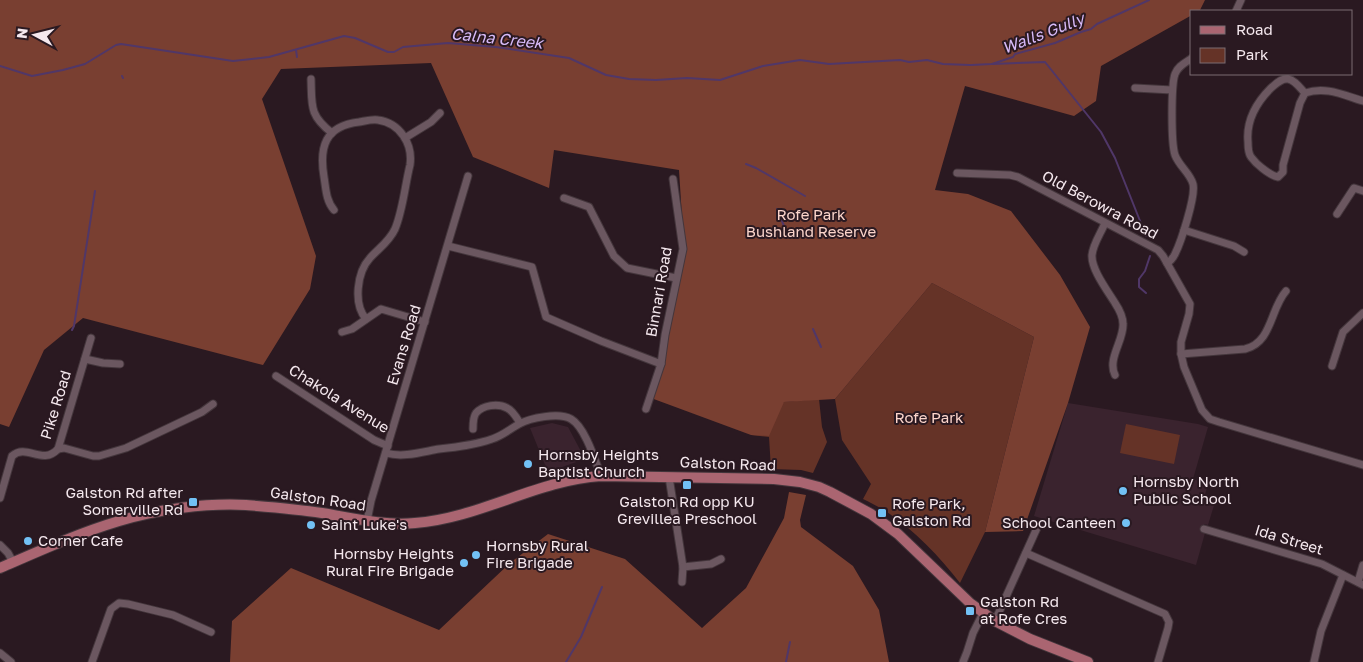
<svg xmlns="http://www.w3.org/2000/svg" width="1363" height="662" viewBox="0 0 1363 662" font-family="'Golos Text',sans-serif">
<rect width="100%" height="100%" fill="#2a1921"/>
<!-- built -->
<g fill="#3a232e">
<path d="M1068,403L1198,424L1208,427L1193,479L1208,484L1204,498L1215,502L1208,525L1204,524L1203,533H1205L1196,565L1034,516Z"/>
<path d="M552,423L568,427L585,459L548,472L530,428Z"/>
</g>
<!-- green -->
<g fill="#653327">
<path d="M932,283L1034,337L985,532L960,583C940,557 914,530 887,512C879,507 871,503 863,499L871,484L842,440L835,399Z"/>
<path d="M819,399L822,427L827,442L813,473L801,470L771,469L769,437L751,435V434L784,402Z"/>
<path d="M1126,424L1180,435L1174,464L1120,453Z"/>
</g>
<!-- forest -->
<g fill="#793f31">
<path d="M0,0H1205L1200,10L1192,11V15L1101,66L1096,101L1074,116L965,86L935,190L968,194L1011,211L1060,275L1090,327L1068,403L1023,531L985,532L1034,337L932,283L835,399L784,402L769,436L751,435L651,398L684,249L679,170L554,150L549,188L473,157L431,63L281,69L262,99L316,256L310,289L263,365L83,318L44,350L9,427L0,424Z"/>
<path d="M789,492L806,495L800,520L801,527L853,566L879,610L889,662H230L232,621L291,568L439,630L510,563L548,534L625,559L702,628L746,588L784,518Z"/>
</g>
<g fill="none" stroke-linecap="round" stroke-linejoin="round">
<!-- stream -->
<g stroke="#503768" stroke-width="2">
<path d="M296,50L297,57"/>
<path d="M992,64L1045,62L1101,132L1115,158L1146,236"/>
<path d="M971,65L992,64L1013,57L1015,54L1055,43L1081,32L1091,29L1097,24L1149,0"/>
<path d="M0,66L32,76L63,70L85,64L116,45L121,44L233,61L269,57L344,36L355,38L388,52H394L403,47L448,43L496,47L569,58L606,75L629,79L656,80L687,78L720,80L763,66L800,60L829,64L900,60L909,62L927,60L943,64L970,65"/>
<path d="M122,76L123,78"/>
<path d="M746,164L756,168L805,196"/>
<path d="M777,209L784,226"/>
<path d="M1146,293L1139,287V279L1145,271L1150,256"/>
<path d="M813,329L821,347"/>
<path d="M72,330L74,326L95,191"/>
<path d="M566,662L581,637L602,587"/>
<path d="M786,662L790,642"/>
</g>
<!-- street casing -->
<g stroke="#44363c" stroke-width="9">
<g id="street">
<path d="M1236,11L1241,0"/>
<path d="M311,79C312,106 309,115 332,133"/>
<path d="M1135,88L1172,90"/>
<path d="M1305,93C1300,88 1295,80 1288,79C1281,78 1276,84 1271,88C1256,103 1246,121 1248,142C1248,147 1248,153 1251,157C1254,161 1258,165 1262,168C1267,172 1272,176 1278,177L1283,172V165L1300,103L1305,93C1326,86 1343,95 1363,101"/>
<path d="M405,138L431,122L440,113"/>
<path d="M957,173L1010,175L1018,177L1158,250L1163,256L1190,304L1189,314L1181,342V354L1184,367L1202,410L1210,419L1219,422L1363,465"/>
<path d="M564,198L589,207L614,256L627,268L676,278"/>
<path d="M334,210C326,201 326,189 324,177C319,147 325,126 359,122C365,121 372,119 378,120C400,123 413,144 410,165C405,185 403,210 395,229C389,242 379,248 370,258C357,272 353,304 366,319"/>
<path d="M1337,214L1354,188L1363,191"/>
<path d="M1105,223C1101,233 1093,244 1092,255C1091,269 1107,290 1115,303C1119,309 1123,316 1123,324C1124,340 1107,359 1115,375"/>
<path d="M1184,230L1234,246L1244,252"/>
<path d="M448,246L532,267L546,317L601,341L661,364"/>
<path d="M1167,263C1171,261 1173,258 1175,254C1181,242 1196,196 1193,184C1190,173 1179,166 1175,155C1171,143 1171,85 1175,74C1178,66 1185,63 1192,58"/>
<path d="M342,332L352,329L381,309L425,322"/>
<path d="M1181,354L1245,349C1272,343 1270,309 1286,291"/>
<path d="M85,359L103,363L120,364"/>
<path d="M1332,366L1343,332L1363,313"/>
<path d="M276,376L374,440L388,446"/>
<path d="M646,409L661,364L665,335L683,249L673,179"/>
<path d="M473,429C473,424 473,417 476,413C483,405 498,403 507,408C512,410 517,418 520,423"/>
<path d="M58,449L64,448L93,456H99L126,448L202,412L213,404"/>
<path d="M386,453C403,458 422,452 439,449C457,447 475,445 492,439C502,436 510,429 519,424C530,418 559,412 571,419C585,427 595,460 601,476"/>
<path d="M669,477L683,567L711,564L721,559"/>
<path d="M0,498L12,456C27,443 42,466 58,449L91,338"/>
<path d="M367,521L371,501L468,176"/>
<path d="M1204,529L1322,564L1363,585"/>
<path d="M0,545L8,553L13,562"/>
<path d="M1026,553L1165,614L1169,622L1168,628L1158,662"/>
<path d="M682,582L683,567"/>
<path d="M1358,582L1363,565"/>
<path d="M995,621L1037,528"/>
<path d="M0,653L11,662"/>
<path d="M92,662L111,609L119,603L128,604L173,615L211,632"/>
<path d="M963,662L967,652L973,633L983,613"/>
<path d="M1314,662L1321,631L1343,575"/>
</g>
</g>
<!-- primary casing -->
<g stroke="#44363c" stroke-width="12">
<path id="primary" d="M0,568C39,551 79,533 119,521C158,509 206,503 246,505C271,507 297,509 322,513C352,518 384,526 415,523C480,518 537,480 601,476L774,479L800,482L819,487L830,492L871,514L898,534L970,603L995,621L1030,639L1088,662"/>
</g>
<!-- street -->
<use href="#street" stroke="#6b5760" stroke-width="7"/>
<!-- primary -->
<use href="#primary" stroke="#aa6571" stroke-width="10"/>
</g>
<!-- markers -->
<g fill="#72c1f5" stroke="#2a1921" stroke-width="2">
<circle cx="528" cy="464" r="5"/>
<rect x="682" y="480" width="10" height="10" rx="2.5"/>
<circle cx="1123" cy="491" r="5"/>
<rect x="188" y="497" width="10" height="10" rx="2.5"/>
<rect x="877" y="508" width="10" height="10" rx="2.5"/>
<circle cx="1126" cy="523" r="5"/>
<circle cx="311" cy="525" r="5"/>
<circle cx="28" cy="541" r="5"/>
<circle cx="476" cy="555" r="5"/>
<circle cx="464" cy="563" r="5"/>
<rect x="965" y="606" width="10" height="10" rx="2.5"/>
</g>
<g text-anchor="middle" stroke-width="4" stroke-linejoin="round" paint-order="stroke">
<!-- street labels -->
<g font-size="15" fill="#f5e8ee" stroke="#2a1921">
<text transform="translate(1100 205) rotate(28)" y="5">Old Berowra Road</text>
<text transform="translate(659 292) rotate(-80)" y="5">Binnari Road</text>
<text transform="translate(404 345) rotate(-73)" y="5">Evans Road</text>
<text transform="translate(339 399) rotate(32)" y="5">Chakola Avenue</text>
<text transform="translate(56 405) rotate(-73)" y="5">Pike Road</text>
<text transform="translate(728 464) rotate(2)" y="5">Galston Road</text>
<text transform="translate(318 499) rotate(8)" y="5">Galston Road</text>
<text transform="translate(1289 540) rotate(17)" y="5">Ida Street</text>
</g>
<!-- park labels -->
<g font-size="15" fill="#fcd5cb" stroke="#2a1921">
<text x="811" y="220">Rofe Park<tspan x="811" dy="17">Bushland Reserve</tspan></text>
<text x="929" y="423">Rofe Park</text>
</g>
<!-- poi labels -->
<g font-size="15" fill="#f5e8ee" stroke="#2a1921" text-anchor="start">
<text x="538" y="460">Hornsby Heights<tspan x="538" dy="17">Baptist Church</tspan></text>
<text x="1133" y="487">Hornsby North<tspan x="1133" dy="17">Public School</tspan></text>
<text x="183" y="498" text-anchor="end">Galston Rd after<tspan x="183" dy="17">Somerville Rd</tspan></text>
<text x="687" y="507" text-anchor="middle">Galston Rd opp KU<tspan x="687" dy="17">Grevillea Preschool</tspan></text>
<text x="892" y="509">Rofe Park,<tspan x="892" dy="17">Galston Rd</tspan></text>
<text x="1116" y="528" text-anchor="end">School Canteen</text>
<text x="321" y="530">Saint Luke's</text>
<text x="38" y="546">Corner Cafe</text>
<text x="486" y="551">Hornsby Rural<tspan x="486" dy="17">Fire Brigade</tspan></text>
<text x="454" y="559" text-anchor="end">Hornsby Heights<tspan x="454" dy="17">Rural Fire Brigade</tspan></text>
<text x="980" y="607">Galston Rd<tspan x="980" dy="17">at Rofe Cres</tspan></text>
</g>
<!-- water labels -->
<g font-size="16" font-style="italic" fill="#d7baf8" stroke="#2a1921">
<text transform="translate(1043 33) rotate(-21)" y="6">Walls Gully</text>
<text transform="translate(497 38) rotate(6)" y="6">Calna Creek</text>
</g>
</g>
<!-- legend -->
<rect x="1190" y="10" width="162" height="65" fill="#2a1921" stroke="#7b6c73"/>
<rect x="1200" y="26" width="25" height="8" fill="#aa6571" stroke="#7b6c73"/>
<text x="1236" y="35" font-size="15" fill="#f5e8ee">Road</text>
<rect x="1200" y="48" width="25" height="15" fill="#653327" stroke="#7b6c73"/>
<text x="1236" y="60" font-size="15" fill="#f5e8ee">Park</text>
<!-- north arrow -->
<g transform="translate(35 35) rotate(277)" stroke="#2a1921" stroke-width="4" paint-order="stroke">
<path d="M0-4L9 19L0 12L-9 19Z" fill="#f5e8ee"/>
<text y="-8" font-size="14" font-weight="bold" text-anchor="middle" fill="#f5e8ee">N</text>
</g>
</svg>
